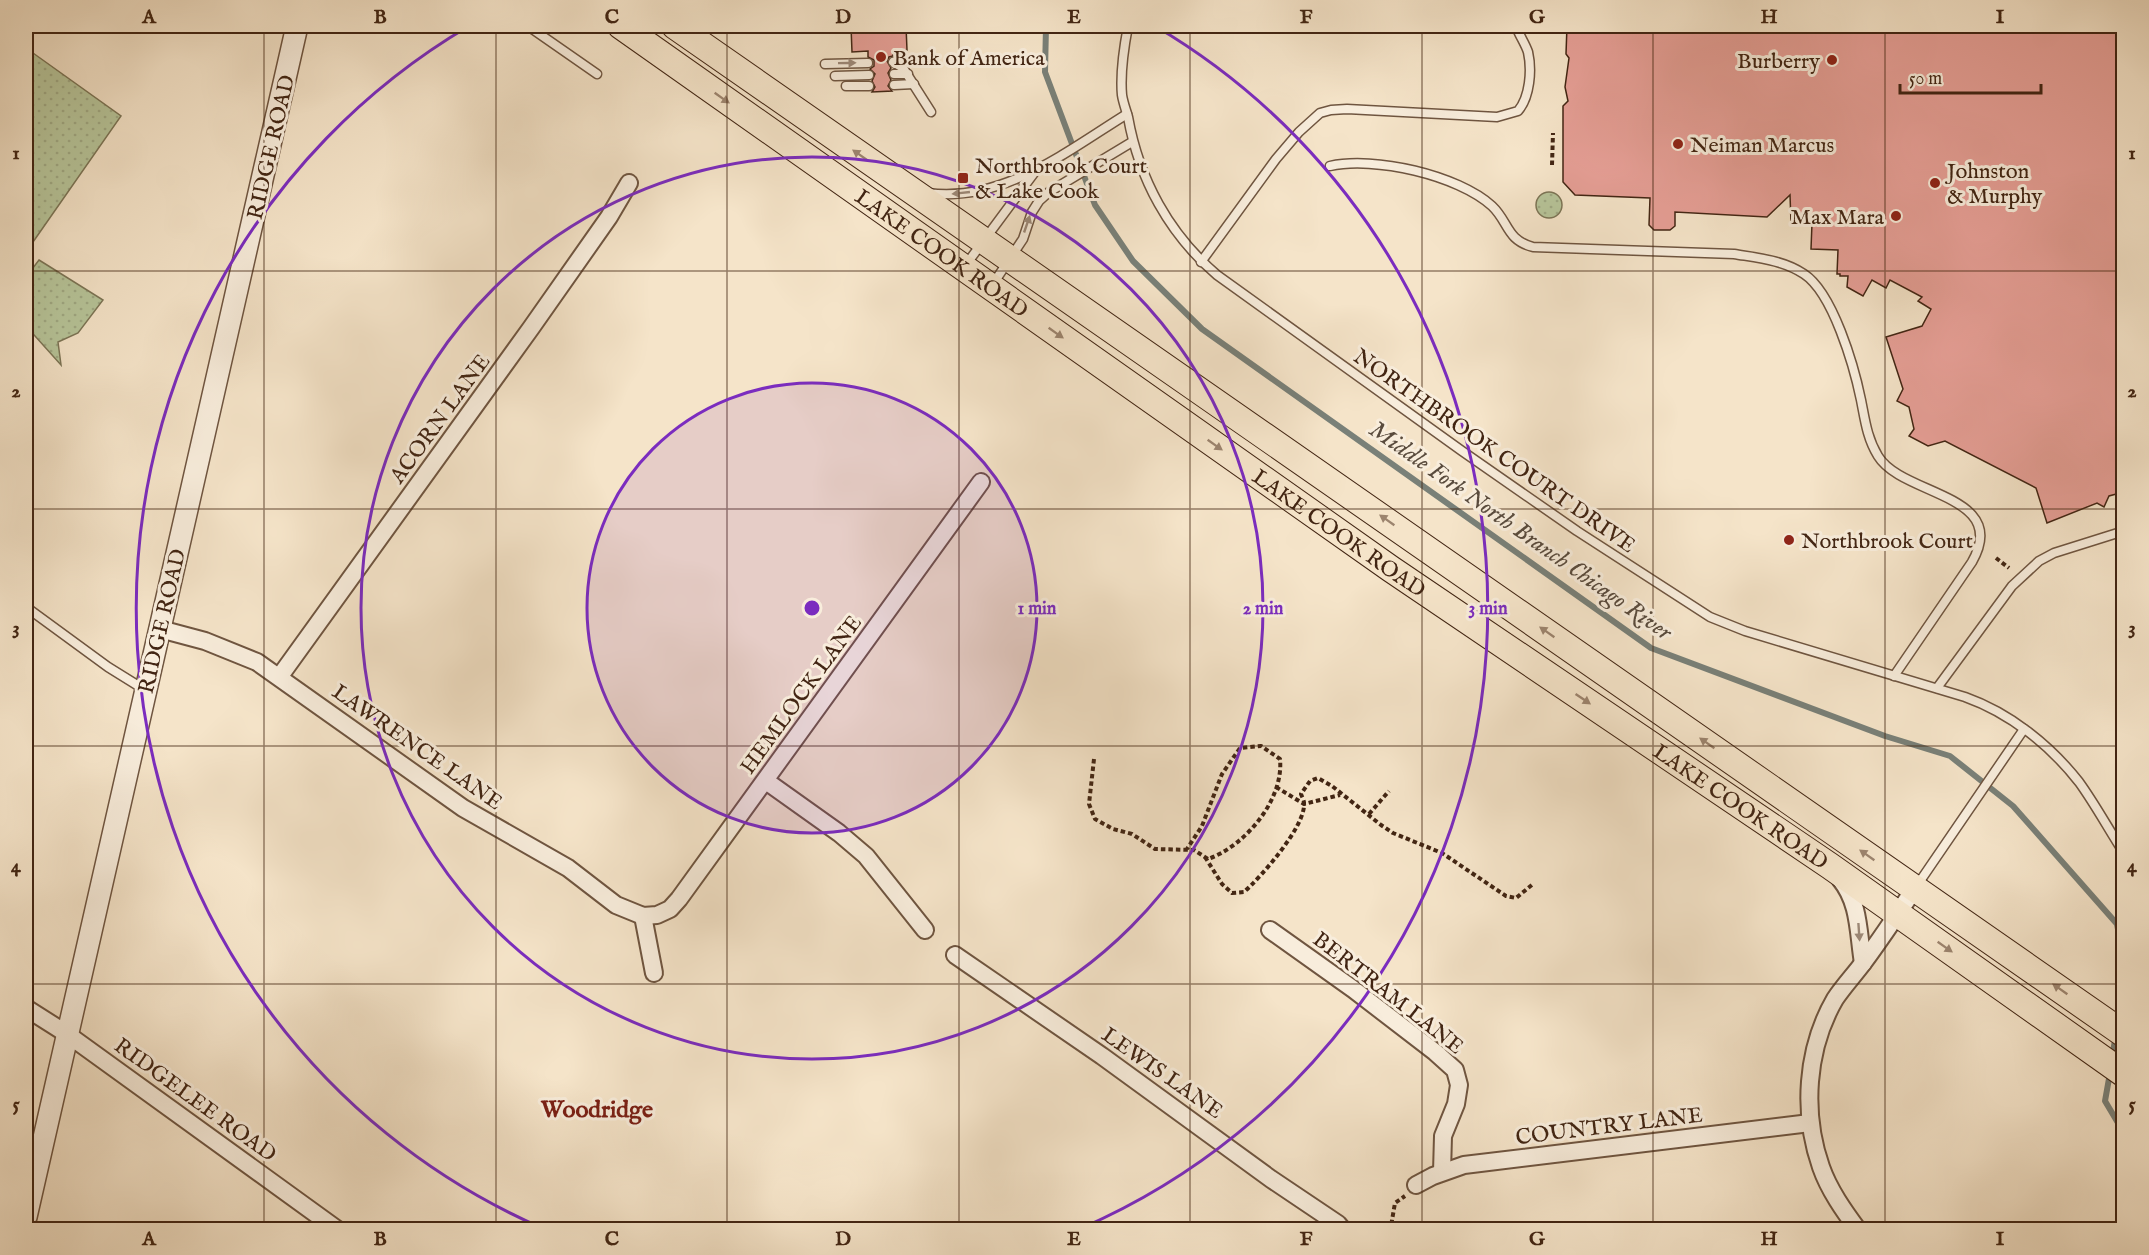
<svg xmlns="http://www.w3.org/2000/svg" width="2149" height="1255" viewBox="0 0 2149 1255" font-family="'IM FELL English',serif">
<defs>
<pattern id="green-dots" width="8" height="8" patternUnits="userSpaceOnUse" patternTransform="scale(1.5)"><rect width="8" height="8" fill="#b7c59a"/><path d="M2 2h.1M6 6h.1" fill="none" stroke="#9fa984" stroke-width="1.8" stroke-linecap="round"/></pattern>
</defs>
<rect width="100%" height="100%" fill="#f5e4c9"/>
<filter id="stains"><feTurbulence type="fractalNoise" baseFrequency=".00333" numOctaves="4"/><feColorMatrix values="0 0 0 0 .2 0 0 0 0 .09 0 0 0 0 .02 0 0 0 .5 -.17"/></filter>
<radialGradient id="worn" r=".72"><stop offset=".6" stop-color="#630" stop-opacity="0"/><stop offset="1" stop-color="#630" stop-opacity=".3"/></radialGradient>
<!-- green -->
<g fill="url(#green-dots)" stroke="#7c7556" stroke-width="1.5">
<path d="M26,48L121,116L26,252Z"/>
<circle cx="1549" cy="205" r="13"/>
<path d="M39,260L103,300L78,333L58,342L61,365L26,326V277Z"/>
</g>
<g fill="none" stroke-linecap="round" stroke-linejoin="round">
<!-- stream -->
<g stroke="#798078" stroke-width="6">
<path d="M1046,26L1045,72L1095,205L1133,261L1202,329L1651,648L1885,736L1950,756L2013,806L2117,924L2122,951L2121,1002L2118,1022"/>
<path d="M2112,1057L2116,1035"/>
<path d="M2110,1073L2105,1101L2124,1133"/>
</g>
</g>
<!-- building -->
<g fill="#e59e95" stroke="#422513" stroke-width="1.5">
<path d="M851,26H906L907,50L893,51V56L889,57L887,61L891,68L888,73L891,80L888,86L892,91L872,92L875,87L872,81L875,74L870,69L874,66V60L868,57V51L852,52Z"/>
<path d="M1567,26H2124V492L2109,496L2104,507L2097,503L2047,523L2036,488L1945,441L1928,446L1909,436L1914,429L1909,407L1897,401L1903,389L1886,337L1922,326L1931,309L1918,301L1922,297L1890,280L1886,288L1872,280L1863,296L1847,287L1848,276H1840V274H1837L1838,250L1811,249L1812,223L1791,222L1790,195L1767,217L1675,212V226L1670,230H1654L1649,225L1650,198L1575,195L1563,182V106L1568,101L1565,87L1569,58L1566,54Z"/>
</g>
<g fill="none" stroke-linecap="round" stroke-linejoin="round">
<!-- service casing -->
<g stroke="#6f5540" stroke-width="11">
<g id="service">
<path d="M528,26L597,74"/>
<path d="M1128,26C1124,47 1120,73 1122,95C1123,102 1126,110 1128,117C1139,179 1169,234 1217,275L1462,451L1577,531L1710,617L1745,631L1965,697C2010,713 2050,745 2079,782C2095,804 2109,830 2124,853"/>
<path d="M893,62L903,68L931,112"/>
<path d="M825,64L868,63"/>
<path d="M894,74H908"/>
<path d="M835,76L869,75"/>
<path d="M894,85L914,84"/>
<path d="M846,86H869"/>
<path d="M1330,166C1374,156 1458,175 1492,206C1509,222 1506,240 1533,247L1734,254C1758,258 1783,260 1804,274C1833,293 1854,366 1861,400C1865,420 1867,438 1878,456C1902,496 2011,494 1972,562L1894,676"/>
<path d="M928,193C1003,203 1067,151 1127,114"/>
<path d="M1201,262L1276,159L1299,132L1320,113L1331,110L1347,109L1497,117L1518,111C1530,97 1532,70 1528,52C1525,43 1519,35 1516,26"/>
<path d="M965,266L1034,173"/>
<path d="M993,284L1023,239L1032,212L1039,201L1049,192L1132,142"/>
<path d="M26,607L108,667L145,690"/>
<path d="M1937,688L2012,586L2039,561L2054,553L2124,531"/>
<path d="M1916,887L2024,729"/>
</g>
</g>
<!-- minor casing -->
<g stroke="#6f5540" stroke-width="20">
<g id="minor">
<path d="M160,629L205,641L257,662L463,808L568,868L616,905L643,916L657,915L670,909L679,899L981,482"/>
<path d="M280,676L531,328L609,217L629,183"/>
<path d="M766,781L839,833L866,856L925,930"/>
<path d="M1840,879C1860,903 1858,933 1863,963"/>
<path d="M643,916L654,973"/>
<path d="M1270,930L1353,989L1435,1052L1455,1070L1459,1085L1456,1104L1443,1136L1442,1172"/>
<path d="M955,955L1102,1056L1271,1179L1338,1224L1343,1230"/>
<path d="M26,1008L67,1034L338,1230"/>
<path d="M1416,1185L1433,1176L1464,1165L1810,1123"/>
<path d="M1858,1230C1844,1211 1829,1190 1821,1167C1802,1113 1806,1049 1835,999C1843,987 1854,975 1863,963C1881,939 1898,913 1915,888"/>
</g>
</g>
<!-- tertiary casing -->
<g stroke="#6f5540" stroke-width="24">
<path id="tertiary" d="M26,1217L297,26"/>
</g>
<!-- primary casing -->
<g stroke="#422513" stroke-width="28">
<g id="primary">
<path id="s1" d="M621,26L1391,569L1830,866L2124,1074"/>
<path d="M675,26L2124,1034"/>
</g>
</g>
<!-- path -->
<g stroke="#422513" stroke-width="4" stroke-dasharray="4.5 3" stroke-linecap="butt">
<path d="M1552,165L1553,133"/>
<path d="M26,269L29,272"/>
<path d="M1996,558L2009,568"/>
<path d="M1094,759L1089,804L1095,819L1113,829L1132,834L1155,849L1194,850L1208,859C1245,846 1284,800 1280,759L1261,746L1240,748L1222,774L1202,826L1187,849"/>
<path d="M1276,787L1304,804L1340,795"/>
<path d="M1369,814L1389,791"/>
<path d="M1205,857L1222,884L1232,893L1244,892C1261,877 1306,826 1304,803C1304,800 1302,797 1301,794L1310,781L1318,778L1332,786L1381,825L1393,833L1442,853L1506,896L1516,898L1533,884"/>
<path d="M1387,1230L1391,1226L1395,1203L1405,1196"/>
</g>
<!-- service -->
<use href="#service" stroke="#f8eddc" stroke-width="8"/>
<!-- minor -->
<use href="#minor" stroke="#f8eddc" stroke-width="16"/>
<!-- tertiary -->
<use href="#tertiary" stroke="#f8eddc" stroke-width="21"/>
<!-- primary -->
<use href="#primary" stroke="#f5e4c9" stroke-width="26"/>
</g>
<!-- one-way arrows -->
<defs><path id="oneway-solid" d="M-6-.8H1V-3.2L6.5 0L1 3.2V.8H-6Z" transform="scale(1.5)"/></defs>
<g fill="#9d8978">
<use href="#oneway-solid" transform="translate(847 63) rotate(-1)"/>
<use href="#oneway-solid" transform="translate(961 193) rotate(174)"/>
<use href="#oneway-solid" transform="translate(1027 224) rotate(-71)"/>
<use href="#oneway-solid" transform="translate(1859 932) rotate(86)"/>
</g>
<g fill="#9c846e">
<use href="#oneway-solid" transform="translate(722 98) rotate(35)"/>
<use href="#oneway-solid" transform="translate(860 155) rotate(-145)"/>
<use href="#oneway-solid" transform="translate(1056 333) rotate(35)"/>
<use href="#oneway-solid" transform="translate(1215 445) rotate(35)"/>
<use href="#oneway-solid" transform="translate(1387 520) rotate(-145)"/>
<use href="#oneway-solid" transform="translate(1547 632) rotate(-145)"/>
<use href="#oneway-solid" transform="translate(1583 699) rotate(34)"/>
<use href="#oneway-solid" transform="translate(1707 743) rotate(-145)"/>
<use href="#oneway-solid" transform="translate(1867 855) rotate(-145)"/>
<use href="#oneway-solid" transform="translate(1945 947) rotate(35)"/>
<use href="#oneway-solid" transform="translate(2060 989) rotate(-145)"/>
</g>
<!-- grid -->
<path fill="none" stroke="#422513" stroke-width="1.5" stroke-opacity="0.55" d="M264,26V1230M496,26V1230M727,26V1230M959,26V1230M1190,26V1230M1422,26V1230M1653,26V1230M1885,26V1230M26,271H2124M26,509H2124M26,746H2124M26,984H2124"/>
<!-- distance rings -->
<circle cx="812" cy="608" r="225" fill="#7b2cbf" fill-opacity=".12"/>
<g fill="none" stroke="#7b2cbf" stroke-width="3">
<circle cx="812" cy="608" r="225"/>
<circle cx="812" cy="608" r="451"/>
<path d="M542 1228A676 676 0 0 1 469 26M1155 26A676 676 0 0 1 1082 1228"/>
</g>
<!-- markers -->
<g fill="#8f2418" stroke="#f8eddc" stroke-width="2">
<circle cx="881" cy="57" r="6"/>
<circle cx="1832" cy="60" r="6"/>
<circle cx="1678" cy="144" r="6"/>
<rect x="957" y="172" width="12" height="12" rx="3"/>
<circle cx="1935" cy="183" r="6"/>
<circle cx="1896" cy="216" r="6"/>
<circle cx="1789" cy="540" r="6"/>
</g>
<g text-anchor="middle" stroke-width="6" stroke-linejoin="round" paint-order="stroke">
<!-- poi labels -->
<g font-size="22" fill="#422513" stroke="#f8eddc" text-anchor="start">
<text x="893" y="65">Bank of America</text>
<text x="1820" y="68" text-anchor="end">Burberry</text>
<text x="1690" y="152">Neiman Marcus</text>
<text x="975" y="173">Northbrook Court<tspan x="975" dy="25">&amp; Lake Cook</tspan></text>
<text x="1947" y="178">Johnston<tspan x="1947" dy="25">&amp; Murphy</tspan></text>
<text x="1884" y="224" text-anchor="end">Max Mara</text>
<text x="1801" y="548">Northbrook Court</text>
</g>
<!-- street labels -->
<g font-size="22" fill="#422513" stroke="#f8eddc">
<text transform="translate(270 147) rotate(-77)" y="8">RIDGE ROAD</text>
<text dy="8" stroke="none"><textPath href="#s1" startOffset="393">LAKE COOK ROAD</textPath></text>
<text transform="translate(439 418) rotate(-54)" y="8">ACORN LANE</text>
<text transform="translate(1495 450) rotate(35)" y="8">NORTHBROOK COURT DRIVE</text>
<text dy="8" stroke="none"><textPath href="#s1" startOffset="879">LAKE COOK ROAD</textPath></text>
<text transform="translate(161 621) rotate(-77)" y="8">RIDGE ROAD</text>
<text transform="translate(800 694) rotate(-54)" y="8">HEMLOCK LANE</text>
<text transform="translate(418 746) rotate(35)" y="8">LAWRENCE LANE</text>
<text dy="8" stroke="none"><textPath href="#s1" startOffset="1365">LAKE COOK ROAD</textPath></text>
<text transform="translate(1389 992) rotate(38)" y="8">BERTRAM LANE</text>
<text transform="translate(1163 1072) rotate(35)" y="8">LEWIS LANE</text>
<text transform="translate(196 1099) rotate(36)" y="8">RIDGELEE ROAD</text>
<text transform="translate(1609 1125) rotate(-7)" y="8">COUNTRY LANE</text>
</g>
<!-- water labels -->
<g font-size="24" font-style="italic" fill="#594b3d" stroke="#f8eddc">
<text transform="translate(1521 530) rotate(35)" y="8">Middle Fork North Branch Chicago River</text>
</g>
<!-- neighbourhood labels -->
<g font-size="24" font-weight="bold" fill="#7a1f14" stroke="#f8eddc">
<text x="597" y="1117">Woodridge</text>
</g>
</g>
<circle cx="812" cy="608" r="9" fill="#7b2cbf" stroke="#f8eddc" stroke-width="3"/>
<g font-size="18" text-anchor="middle" font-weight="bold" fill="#7b2cbf" stroke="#f8eddc" stroke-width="6" stroke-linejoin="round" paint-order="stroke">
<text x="1037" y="614">1 min</text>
<text x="1263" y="614">2 min</text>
<text x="1488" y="614">3 min</text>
</g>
<!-- margin -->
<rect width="2149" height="1255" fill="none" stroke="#f5e4c9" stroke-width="66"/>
<!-- scale -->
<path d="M1900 84v9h141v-9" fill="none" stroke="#422513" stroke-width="3"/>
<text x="1909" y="84" font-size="18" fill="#422513" stroke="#f8eddc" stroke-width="4.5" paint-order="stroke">50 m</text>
<rect x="33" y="33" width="2083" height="1189" fill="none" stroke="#422513" stroke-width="2"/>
<g font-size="20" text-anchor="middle" font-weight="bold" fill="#422513">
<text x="149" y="23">A</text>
<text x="380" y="23">B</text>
<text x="612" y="23">C</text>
<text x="843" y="23">D</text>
<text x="1074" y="23">E</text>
<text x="1306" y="23">F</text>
<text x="1537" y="23">G</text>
<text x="1769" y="23">H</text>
<text x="2000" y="23">I</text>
<text x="16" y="159">1</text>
<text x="2132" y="159">1</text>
<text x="16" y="397">2</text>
<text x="2132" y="397">2</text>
<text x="16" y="634">3</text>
<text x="2132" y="634">3</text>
<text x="16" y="872">4</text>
<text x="2132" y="872">4</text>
<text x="16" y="1110">5</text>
<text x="2132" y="1110">5</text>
<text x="149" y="1245">A</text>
<text x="380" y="1245">B</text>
<text x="612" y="1245">C</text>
<text x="843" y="1245">D</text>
<text x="1074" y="1245">E</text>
<text x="1306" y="1245">F</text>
<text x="1537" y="1245">G</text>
<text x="1769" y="1245">H</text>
<text x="2000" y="1245">I</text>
</g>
<rect width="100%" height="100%" filter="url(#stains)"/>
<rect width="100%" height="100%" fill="url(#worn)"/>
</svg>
